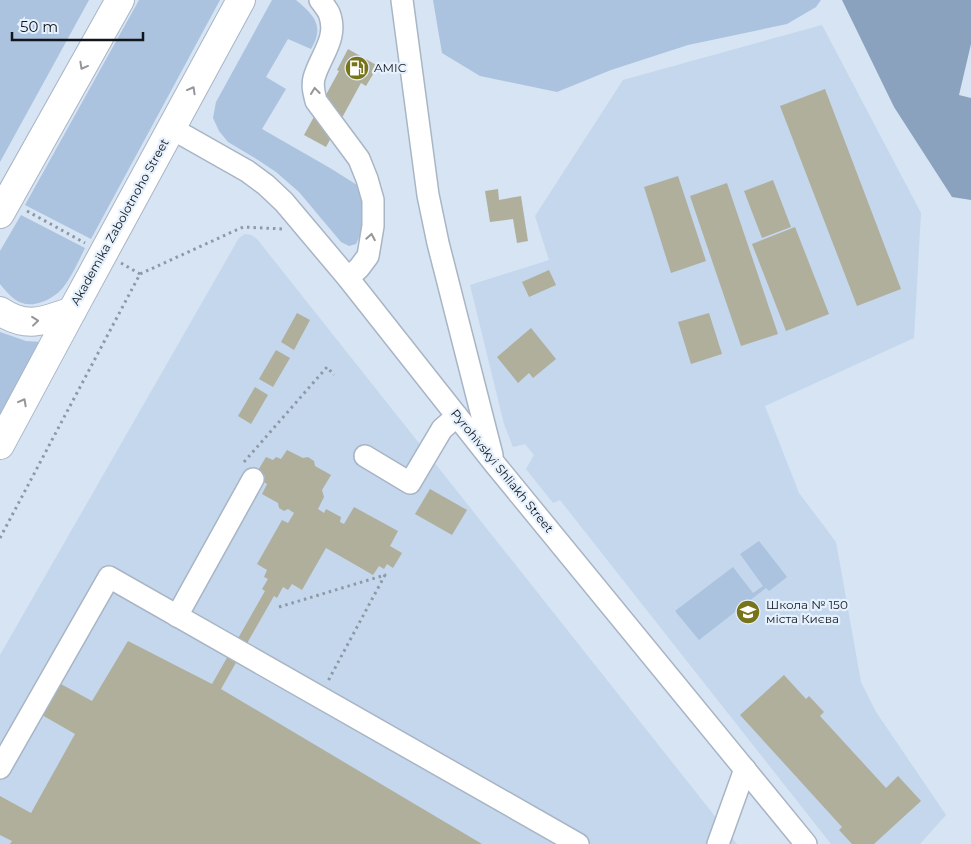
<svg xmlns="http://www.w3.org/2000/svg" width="971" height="844" viewBox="0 0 971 844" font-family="Montserrat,sans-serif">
<rect width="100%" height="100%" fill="#d6e4f4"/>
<!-- built -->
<g fill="#c4d7ed">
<path d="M822,25L921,213L914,338L765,406L799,493L836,542L861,682L876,712L946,815L920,844H831L560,500L553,503L526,469L534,455L525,444L513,447L504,424L470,285L549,260L535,216L623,80Z"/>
<path d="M245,234L251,235L257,239L737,844H0V655L239,238Z"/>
</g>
<!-- green -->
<g fill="#abc3de">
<path d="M0,0H89L0,162Z"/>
<path d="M139,0H220L91,239L25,205Z"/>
<path d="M272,0H296C314,15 325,26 311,49L288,39L266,77L286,89L262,129L330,168L357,185L363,195V213L361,233L356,244L349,246L341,242L299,192L276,172L258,160L228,142L219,131L213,118L216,102Z"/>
<path d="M433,0H821L816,7L787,24L688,45L611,70L557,92L480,76L442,53Z"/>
<path d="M21,215L85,248C78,262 70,281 59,292C54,296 48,300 42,302C22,309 12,299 0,284V251Z"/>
<path d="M0,332L26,341L42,342L0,419Z"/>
<path d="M759,541L787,577L769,591L766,588L699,640L675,611L733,567L753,593L763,586L740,554Z"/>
</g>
<!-- water -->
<path fill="#8aa2bd" d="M842,0H971V44L959,95L971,98V200L952,197L894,107Z"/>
<!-- building -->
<g fill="#afaf9c">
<path d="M348,49L378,66L366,86L361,83L326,147L304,135L339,71L337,70Z"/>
<path d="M825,89L901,289L857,306L780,106Z"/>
<path d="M678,176L706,261L671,273L644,187Z"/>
<path d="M773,180L791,227L762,238L744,191Z"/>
<path d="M727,183L778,334L741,346L690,196Z"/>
<path d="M498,189L499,200L521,196L528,241L517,243L513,219L490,222L485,191Z"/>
<path d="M795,227L829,314L786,331L752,244Z"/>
<path d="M549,270L556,285L529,297L522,282Z"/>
<path d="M297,313L310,320L294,350L281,342Z"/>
<path d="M709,313L722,354L691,364L678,322Z"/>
<path d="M531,328L556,359L533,378L529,373L518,383L497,357Z"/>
<path d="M276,350L290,358L273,387L259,379Z"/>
<path d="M255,387L268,395L251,424L238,416Z"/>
<path d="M287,450L303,458L308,457L314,461L315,466L331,475L322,490L324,497L318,509L324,513L326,509L341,517L340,522L344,524L354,507L398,531L390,546L402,553L393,568L387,564L384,569L379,566L373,575L326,548L302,590L292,584L288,590L283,587L277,598L274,596L221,689L482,844H10L12,841L0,835V796L31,813L75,734L42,715L59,683L92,701L128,641L212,684L265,591L262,589L268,579L264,577L267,570L257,564L282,520L288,523L294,513L288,509L284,511L279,508L278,503L262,494L267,484L262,481L265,476L257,472L266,457L273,460L276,457L281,459Z"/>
<path d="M430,489L467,510L452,535L415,514Z"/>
<path d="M784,675L806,699L809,696L824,712L820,716L886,788L898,776L921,801L874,844H852L839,830L842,827L740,715Z"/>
</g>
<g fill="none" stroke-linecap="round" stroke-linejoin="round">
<!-- minor casing -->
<g stroke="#a8b5c4" stroke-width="24">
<g id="minor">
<path d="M320,0C323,4 327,9 329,13C339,38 320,56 314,78C312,86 314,93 316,101L359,159L367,179L373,200V226L368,256L359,268L348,278"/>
<path d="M402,0L428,195L438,243L492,455"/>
<path d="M171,128L247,171L266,185L284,202L348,278L494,463L806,844"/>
<path d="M365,456L410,483L442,429L457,416"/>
<path d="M177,616L253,479"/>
<path d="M0,768L109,577L578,844"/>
<path d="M718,844L745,769"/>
</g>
</g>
<!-- highway casing -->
<g stroke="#a8b5c4" stroke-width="30">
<g id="highway">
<path d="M0,214L120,0"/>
<path d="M0,311C26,329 45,321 72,311"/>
<path d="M0,445L72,311L241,0"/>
</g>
</g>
<!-- path -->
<g stroke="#8e99a5" stroke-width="3" stroke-dasharray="2.5 4" stroke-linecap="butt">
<path d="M27,211L85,243"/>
<path d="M121,263L140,274"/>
<path d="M244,462L327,367L334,375"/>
<path d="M0,538L140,274L243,227L283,229"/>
<path d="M279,607L385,575L328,681"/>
</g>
<!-- minor -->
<use href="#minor" stroke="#fff" stroke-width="21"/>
<!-- highway -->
<use href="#highway" stroke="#fff" stroke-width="28"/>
</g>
<!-- one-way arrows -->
<defs><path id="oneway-chevron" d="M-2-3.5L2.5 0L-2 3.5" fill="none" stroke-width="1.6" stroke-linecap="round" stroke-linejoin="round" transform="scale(1.25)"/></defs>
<g stroke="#949699">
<use href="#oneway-chevron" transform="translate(83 66) rotate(119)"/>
<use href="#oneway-chevron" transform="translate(192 90) rotate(-61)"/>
<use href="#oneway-chevron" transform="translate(315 91) rotate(-97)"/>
<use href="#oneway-chevron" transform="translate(371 237) rotate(-80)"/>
<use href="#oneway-chevron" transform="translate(35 321) rotate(-6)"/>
<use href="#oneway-chevron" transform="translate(23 402) rotate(-62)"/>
</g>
<!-- icons -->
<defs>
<g id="fuel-disc" transform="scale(1.25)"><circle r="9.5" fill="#787419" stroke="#e6f1fe"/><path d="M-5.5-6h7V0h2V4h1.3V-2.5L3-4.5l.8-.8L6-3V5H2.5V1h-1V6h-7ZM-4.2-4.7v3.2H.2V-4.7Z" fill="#fff"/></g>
<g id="school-disc" transform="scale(1.25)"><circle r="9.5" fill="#787419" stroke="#e6f1fe"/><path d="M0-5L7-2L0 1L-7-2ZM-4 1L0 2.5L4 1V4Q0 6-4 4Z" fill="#fff"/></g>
</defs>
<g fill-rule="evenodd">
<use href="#fuel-disc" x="357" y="68"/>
<use href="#school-disc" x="748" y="612"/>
</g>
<g text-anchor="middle" stroke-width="4.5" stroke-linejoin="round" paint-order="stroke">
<!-- poi labels -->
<g font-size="12" fill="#11161c" stroke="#e6f1fe" text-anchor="start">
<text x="374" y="72">AMIC</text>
<text x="766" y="609">Школа № 150<tspan x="766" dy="14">міста Києва</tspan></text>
</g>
<!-- street labels -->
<g font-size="12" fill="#11161c" stroke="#e6f1fe">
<text transform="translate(120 222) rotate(-61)" y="4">Akademika Zabolotnoho Street</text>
<text transform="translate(502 471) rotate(51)" y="4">Pyrohivskyi Shliakh Street</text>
</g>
</g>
<!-- scale -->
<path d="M12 32v8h131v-8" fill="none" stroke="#11161c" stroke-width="2.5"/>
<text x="20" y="32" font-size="15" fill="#11161c" stroke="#e6f1fe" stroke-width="4" paint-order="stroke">50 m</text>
</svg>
